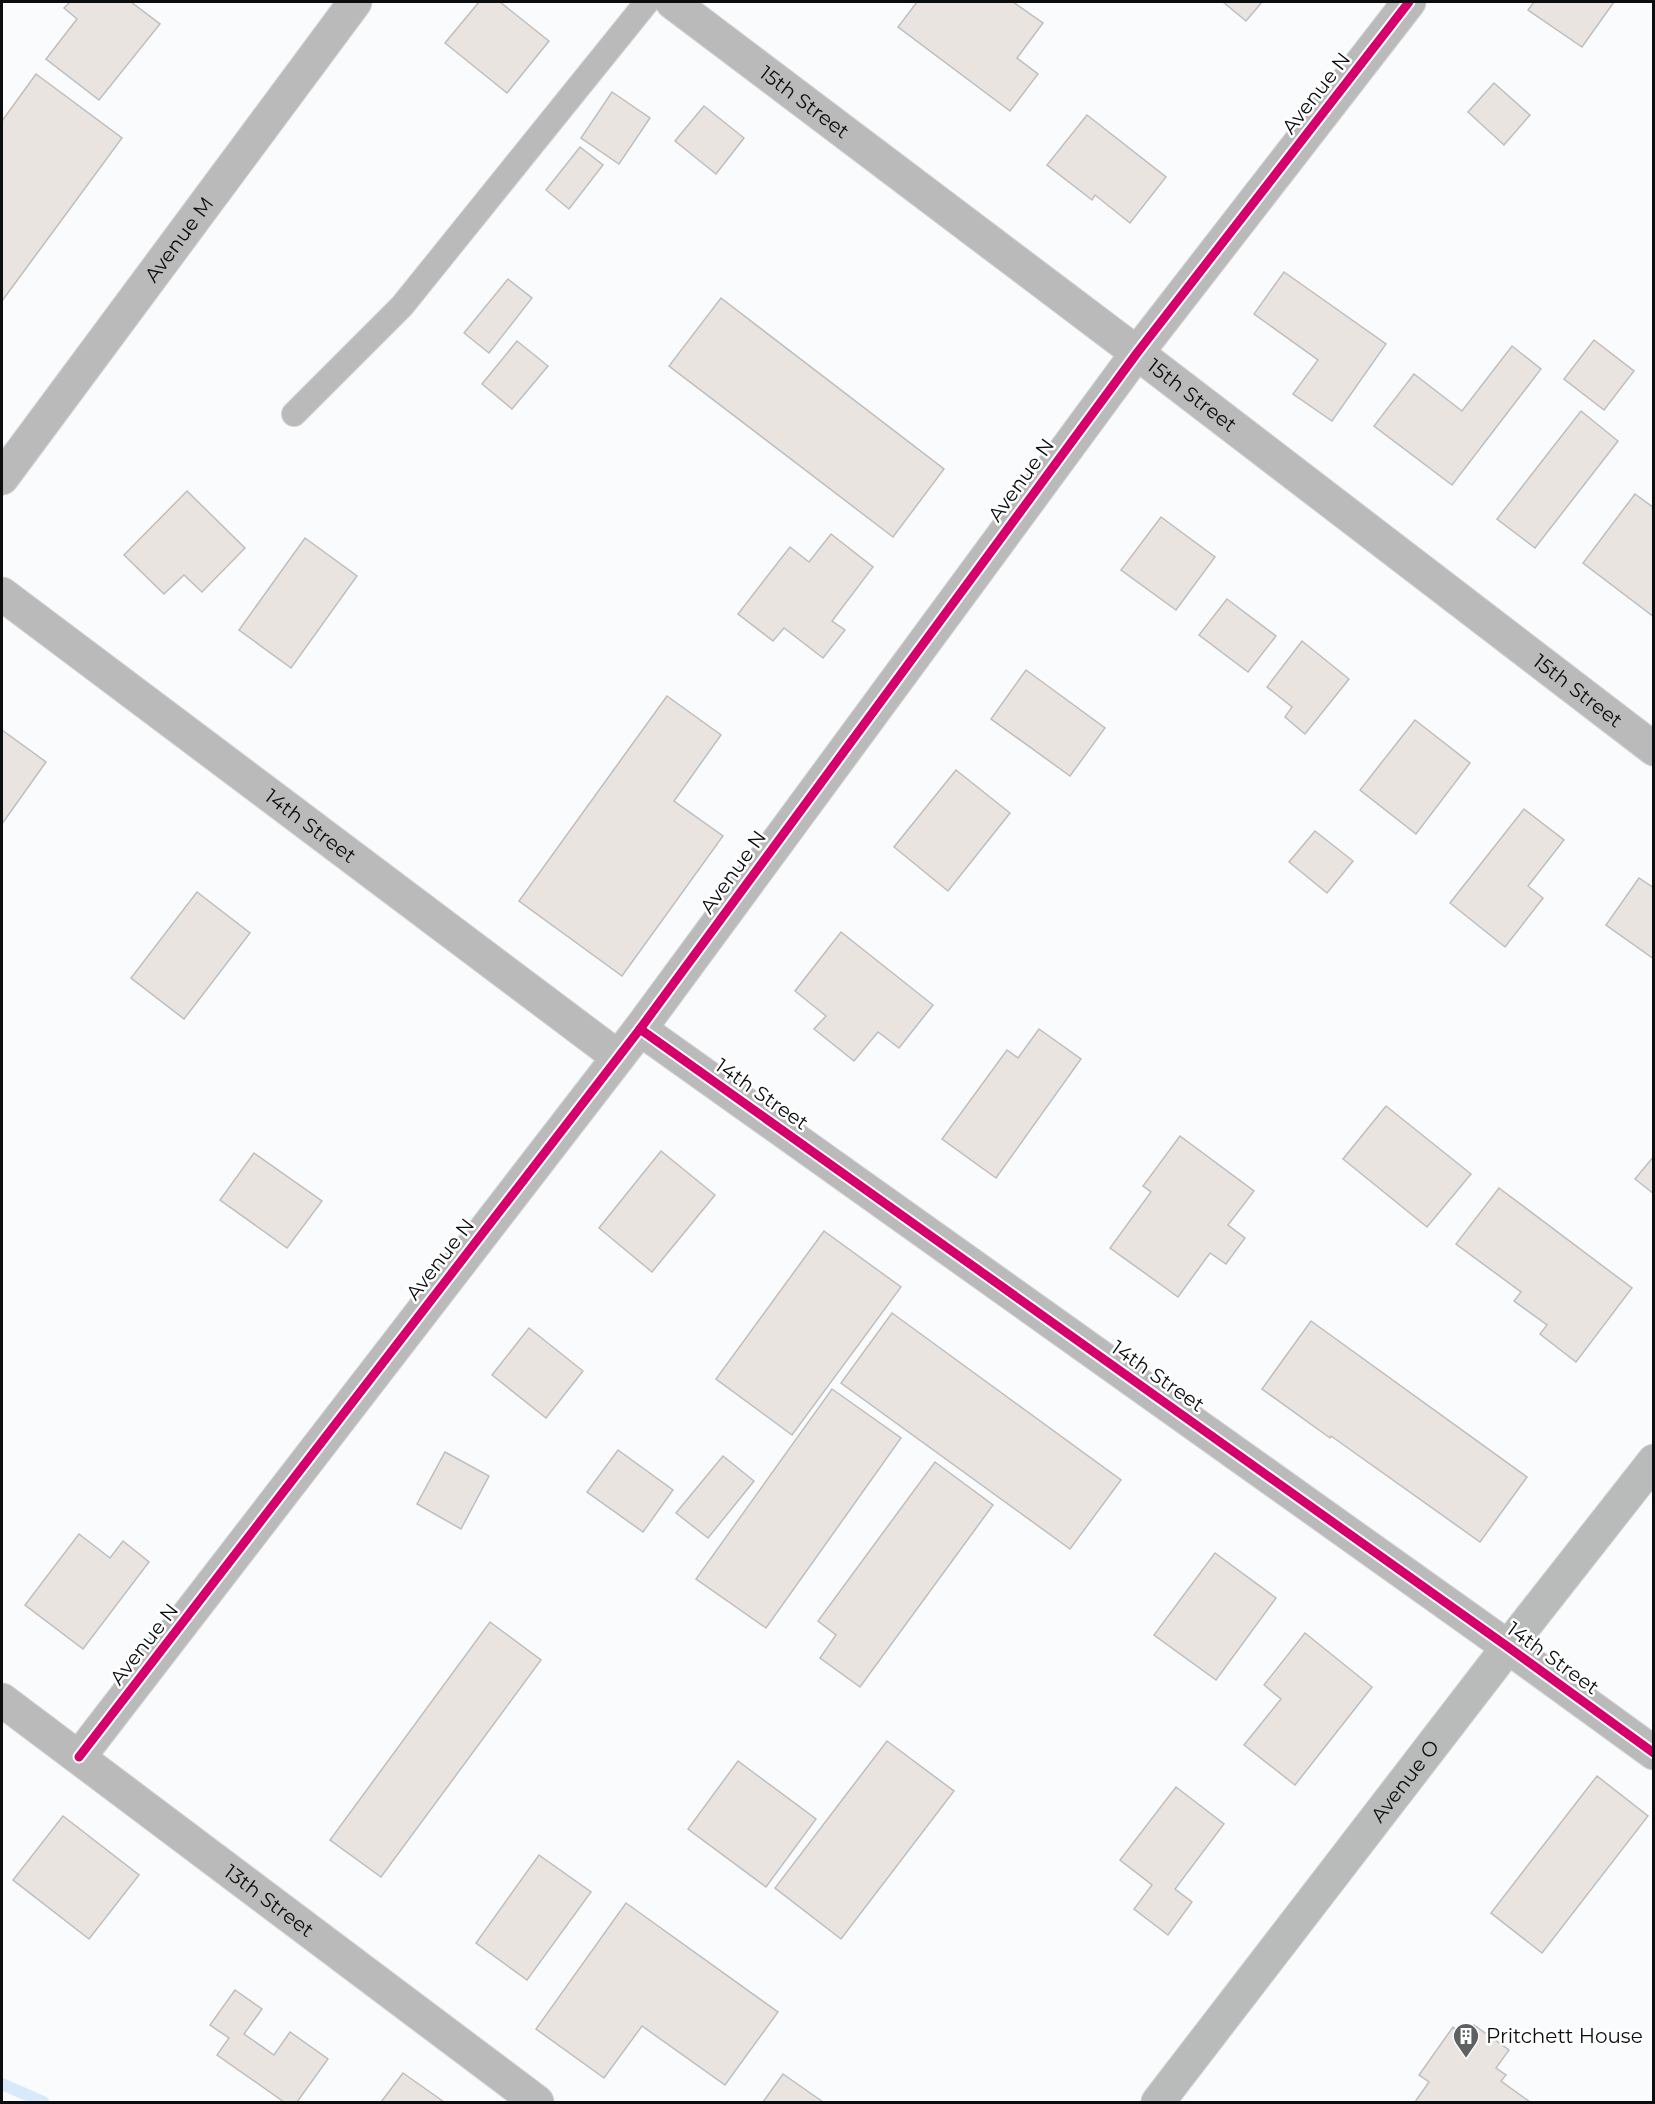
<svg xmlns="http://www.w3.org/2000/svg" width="1655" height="2104" viewBox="0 0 1655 2104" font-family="Montserrat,sans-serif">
<rect width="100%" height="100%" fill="#fafbfd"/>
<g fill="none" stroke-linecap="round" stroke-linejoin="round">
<!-- stream -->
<path stroke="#d6eafb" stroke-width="12" d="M2,2084L43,2102"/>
</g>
<!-- building -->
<g fill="#eae4e0" stroke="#bfbebe" stroke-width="1.5">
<path d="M70,2H131L160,24L99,100L46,59L77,19L64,8Z"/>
<path d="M479,2H500L549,41L507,93L445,43Z"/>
<path d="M917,2H1013L1043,23L1017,58L1038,74L1010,111L898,27Z"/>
<path d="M1223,2H1262L1246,21Z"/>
<path d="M1534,2H1614L1582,47L1528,10Z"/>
<path d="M36,74L122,138L2,301V121Z"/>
<path d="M1494,83L1530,115L1504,145L1468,112Z"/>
<path d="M612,92L650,118L619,164L581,138Z"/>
<path d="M704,106L744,138L716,174L675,141Z"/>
<path d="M1087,115L1166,177L1130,223L1095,195L1092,200L1047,165Z"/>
<path d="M580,147L603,165L569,209L546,190Z"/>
<path d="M1284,272L1386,344L1332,421L1293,394L1318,360L1254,314Z"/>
<path d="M508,279L532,298L489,353L464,333Z"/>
<path d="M721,298L944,469L893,537L669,366Z"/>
<path d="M1594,340L1634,371L1604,410L1564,379Z"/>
<path d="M517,341L548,366L512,409L482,384Z"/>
<path d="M1512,346L1541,369L1452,485L1374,426L1414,374L1462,411Z"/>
<path d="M1581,411L1618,441L1535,548L1497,519Z"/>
<path d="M187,491L245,548L202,592L184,575L164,594L124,555Z"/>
<path d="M1635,494L1654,508V617L1583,563Z"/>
<path d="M1161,517L1215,557L1176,610L1121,570Z"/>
<path d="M831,534L873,567L832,621L845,630L823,658L784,628L773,641L738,614L790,547L809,562Z"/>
<path d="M305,538L357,576L291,668L239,630Z"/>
<path d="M1227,599L1276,636L1248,672L1199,635Z"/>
<path d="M1302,641L1349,679L1305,734L1285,717L1292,707L1267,687Z"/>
<path d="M1026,670L1105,728L1070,776L991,719Z"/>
<path d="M667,696L721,735L674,801L723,836L622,976L519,901Z"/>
<path d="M1415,720L1470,763L1416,834L1360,790Z"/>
<path d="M2,730L46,762L2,824Z"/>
<path d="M956,770L1010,813L948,891L894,847Z"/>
<path d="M1524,809L1564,840L1528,886L1543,898L1505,947L1450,903Z"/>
<path d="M1315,831L1353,861L1327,893L1289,862Z"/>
<path d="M1639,878L1654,888V959L1606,925Z"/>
<path d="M197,892L250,933L184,1019L131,978Z"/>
<path d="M841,932L933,1005L899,1048L878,1032L854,1061L814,1029L826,1016L795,991Z"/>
<path d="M1039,1029L1081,1059L996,1178L942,1139L1007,1050L1018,1058Z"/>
<path d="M1386,1106L1471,1174L1427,1227L1343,1159Z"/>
<path d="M1180,1136L1254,1191L1228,1225L1245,1238L1226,1264L1210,1253L1178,1297L1110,1248L1151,1192L1143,1186Z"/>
<path d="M661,1151L715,1195L652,1272L599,1228Z"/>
<path d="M254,1153L322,1201L287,1248L220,1200Z"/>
<path d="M1654,1156V1194L1635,1179Z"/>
<path d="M1499,1188L1632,1288L1576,1362L1540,1334L1547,1325L1514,1301L1521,1292L1456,1244Z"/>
<path d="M824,1231L901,1287L792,1435L716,1379Z"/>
<path d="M892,1313L1121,1480L1070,1549L841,1383Z"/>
<path d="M1311,1321L1527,1477L1480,1542L1331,1436L1330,1438L1262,1389Z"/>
<path d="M529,1328L583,1371L546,1418L492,1375Z"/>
<path d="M832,1389L901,1438L766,1628L696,1579Z"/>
<path d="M618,1450L673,1490L643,1532L587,1492Z"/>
<path d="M445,1452L489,1476L461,1529L417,1504Z"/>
<path d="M723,1456L754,1481L708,1538L676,1513Z"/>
<path d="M935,1462L993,1505L860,1687L820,1658L836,1635L818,1621Z"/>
<path d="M79,1534L110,1558L123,1541L149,1562L83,1649L25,1605Z"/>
<path d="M1215,1553L1276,1598L1216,1680L1154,1635Z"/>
<path d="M490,1622L541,1660L381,1877L330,1840Z"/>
<path d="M1305,1633L1372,1687L1295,1785L1244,1745L1281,1699L1264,1685Z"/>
<path d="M887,1741L954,1791L841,1939L775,1888Z"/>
<path d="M738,1761L816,1819L766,1887L688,1829Z"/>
<path d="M1597,1776L1648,1816L1542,1953L1491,1913Z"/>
<path d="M1176,1787L1224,1824L1175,1889L1192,1902L1168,1935L1134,1909L1152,1885L1120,1860Z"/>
<path d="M63,1816L139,1875L89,1939L13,1880Z"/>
<path d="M539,1855L591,1892L527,1980L476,1943Z"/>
<path d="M626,1903L778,2012L725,2085L642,2026L604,2078L536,2029Z"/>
<path d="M235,1990L262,2009L244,2034L274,2055L290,2032L328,2059L297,2102H284L217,2055L229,2038L210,2025Z"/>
<path d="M1474,2025L1509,2050L1496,2068L1506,2075L1501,2081L1530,2102H1415L1429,2082L1419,2075L1453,2027L1465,2037Z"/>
<path d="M403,2073L444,2102H381Z"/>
<path d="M783,2074L823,2102H763Z"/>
</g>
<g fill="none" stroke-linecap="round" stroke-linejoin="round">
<!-- lane casing -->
<g stroke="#d5d5d6" stroke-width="26">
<path id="lane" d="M294,414L402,306L647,2"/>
</g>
<!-- street casing -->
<g stroke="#d5d5d6" stroke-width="35">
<g id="street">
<path id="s1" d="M672,2L1137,353L1654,749"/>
<path id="s2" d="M2,478L355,2"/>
<path id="s3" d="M2,594L618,1057"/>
<path d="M640,1029L1508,1647L1654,1753"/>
<path id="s4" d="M2,1700L537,2102"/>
<path d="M79,1757L640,1029L1137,353L1409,2"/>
</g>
</g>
<!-- secondary casing -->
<g stroke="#d5d5d6" stroke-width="35">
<g id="secondary">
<path id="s5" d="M1158,2102L1508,1647L1654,1461"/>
</g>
</g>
<!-- lane -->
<use href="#lane" stroke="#bababb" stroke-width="24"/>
<!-- street -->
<use href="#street" stroke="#bababb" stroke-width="33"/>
<!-- secondary -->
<use href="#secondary" stroke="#b9baba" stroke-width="33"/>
<!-- cycleway casing -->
<g stroke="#fff" stroke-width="13">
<g id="cycleway">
<path d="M640,1029L1508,1647L1654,1753"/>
<path d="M79,1757L640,1029L1137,353L1409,2"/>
</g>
</g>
<!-- cycleway -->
<use href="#cycleway" stroke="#d6006c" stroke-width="9"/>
</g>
<!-- icons -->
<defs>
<g id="building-pin" transform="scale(1.35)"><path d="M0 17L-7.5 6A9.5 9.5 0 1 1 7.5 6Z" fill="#5f6062" stroke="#fff"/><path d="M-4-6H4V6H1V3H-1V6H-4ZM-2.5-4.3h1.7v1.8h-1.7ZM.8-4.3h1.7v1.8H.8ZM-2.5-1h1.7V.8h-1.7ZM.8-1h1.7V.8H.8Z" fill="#fff"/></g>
</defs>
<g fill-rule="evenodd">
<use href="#building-pin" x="1466" y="2036"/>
</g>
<g text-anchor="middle" stroke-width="5" stroke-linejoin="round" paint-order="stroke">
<!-- street labels -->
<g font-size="20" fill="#0b0d0f" stroke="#fff">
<text transform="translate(1316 93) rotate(-52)" y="7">Avenue N</text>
<text dy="7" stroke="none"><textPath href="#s1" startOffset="166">15th Street</textPath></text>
<text dy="7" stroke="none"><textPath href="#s2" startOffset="297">Avenue M</textPath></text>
<text dy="7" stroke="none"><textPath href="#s1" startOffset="652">15th Street</textPath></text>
<text transform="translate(1021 480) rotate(-54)" y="7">Avenue N</text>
<text dy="7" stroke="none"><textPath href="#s1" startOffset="1138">15th Street</textPath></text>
<text dy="7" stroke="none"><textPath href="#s3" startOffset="386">14th Street</textPath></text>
<text transform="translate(733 872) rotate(-54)" y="7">Avenue N</text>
<text transform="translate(762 1094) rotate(35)" y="7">14th Street</text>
<text transform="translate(440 1259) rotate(-52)" y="7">Avenue N</text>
<text transform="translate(1158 1376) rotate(35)" y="7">14th Street</text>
<text transform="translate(144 1644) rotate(-52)" y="7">Avenue N</text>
<text transform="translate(1553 1658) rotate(36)" y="7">14th Street</text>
<text dy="7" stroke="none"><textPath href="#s5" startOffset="405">Avenue O</textPath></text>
<text dy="7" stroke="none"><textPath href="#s4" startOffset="334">13th Street</textPath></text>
</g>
<!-- poi labels -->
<g font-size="20" fill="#0b0d0f" stroke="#fff" text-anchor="start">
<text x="1486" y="2043">Pritchett House</text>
</g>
</g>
<!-- border -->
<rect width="1655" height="2104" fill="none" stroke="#0b0d0f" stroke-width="6"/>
</svg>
